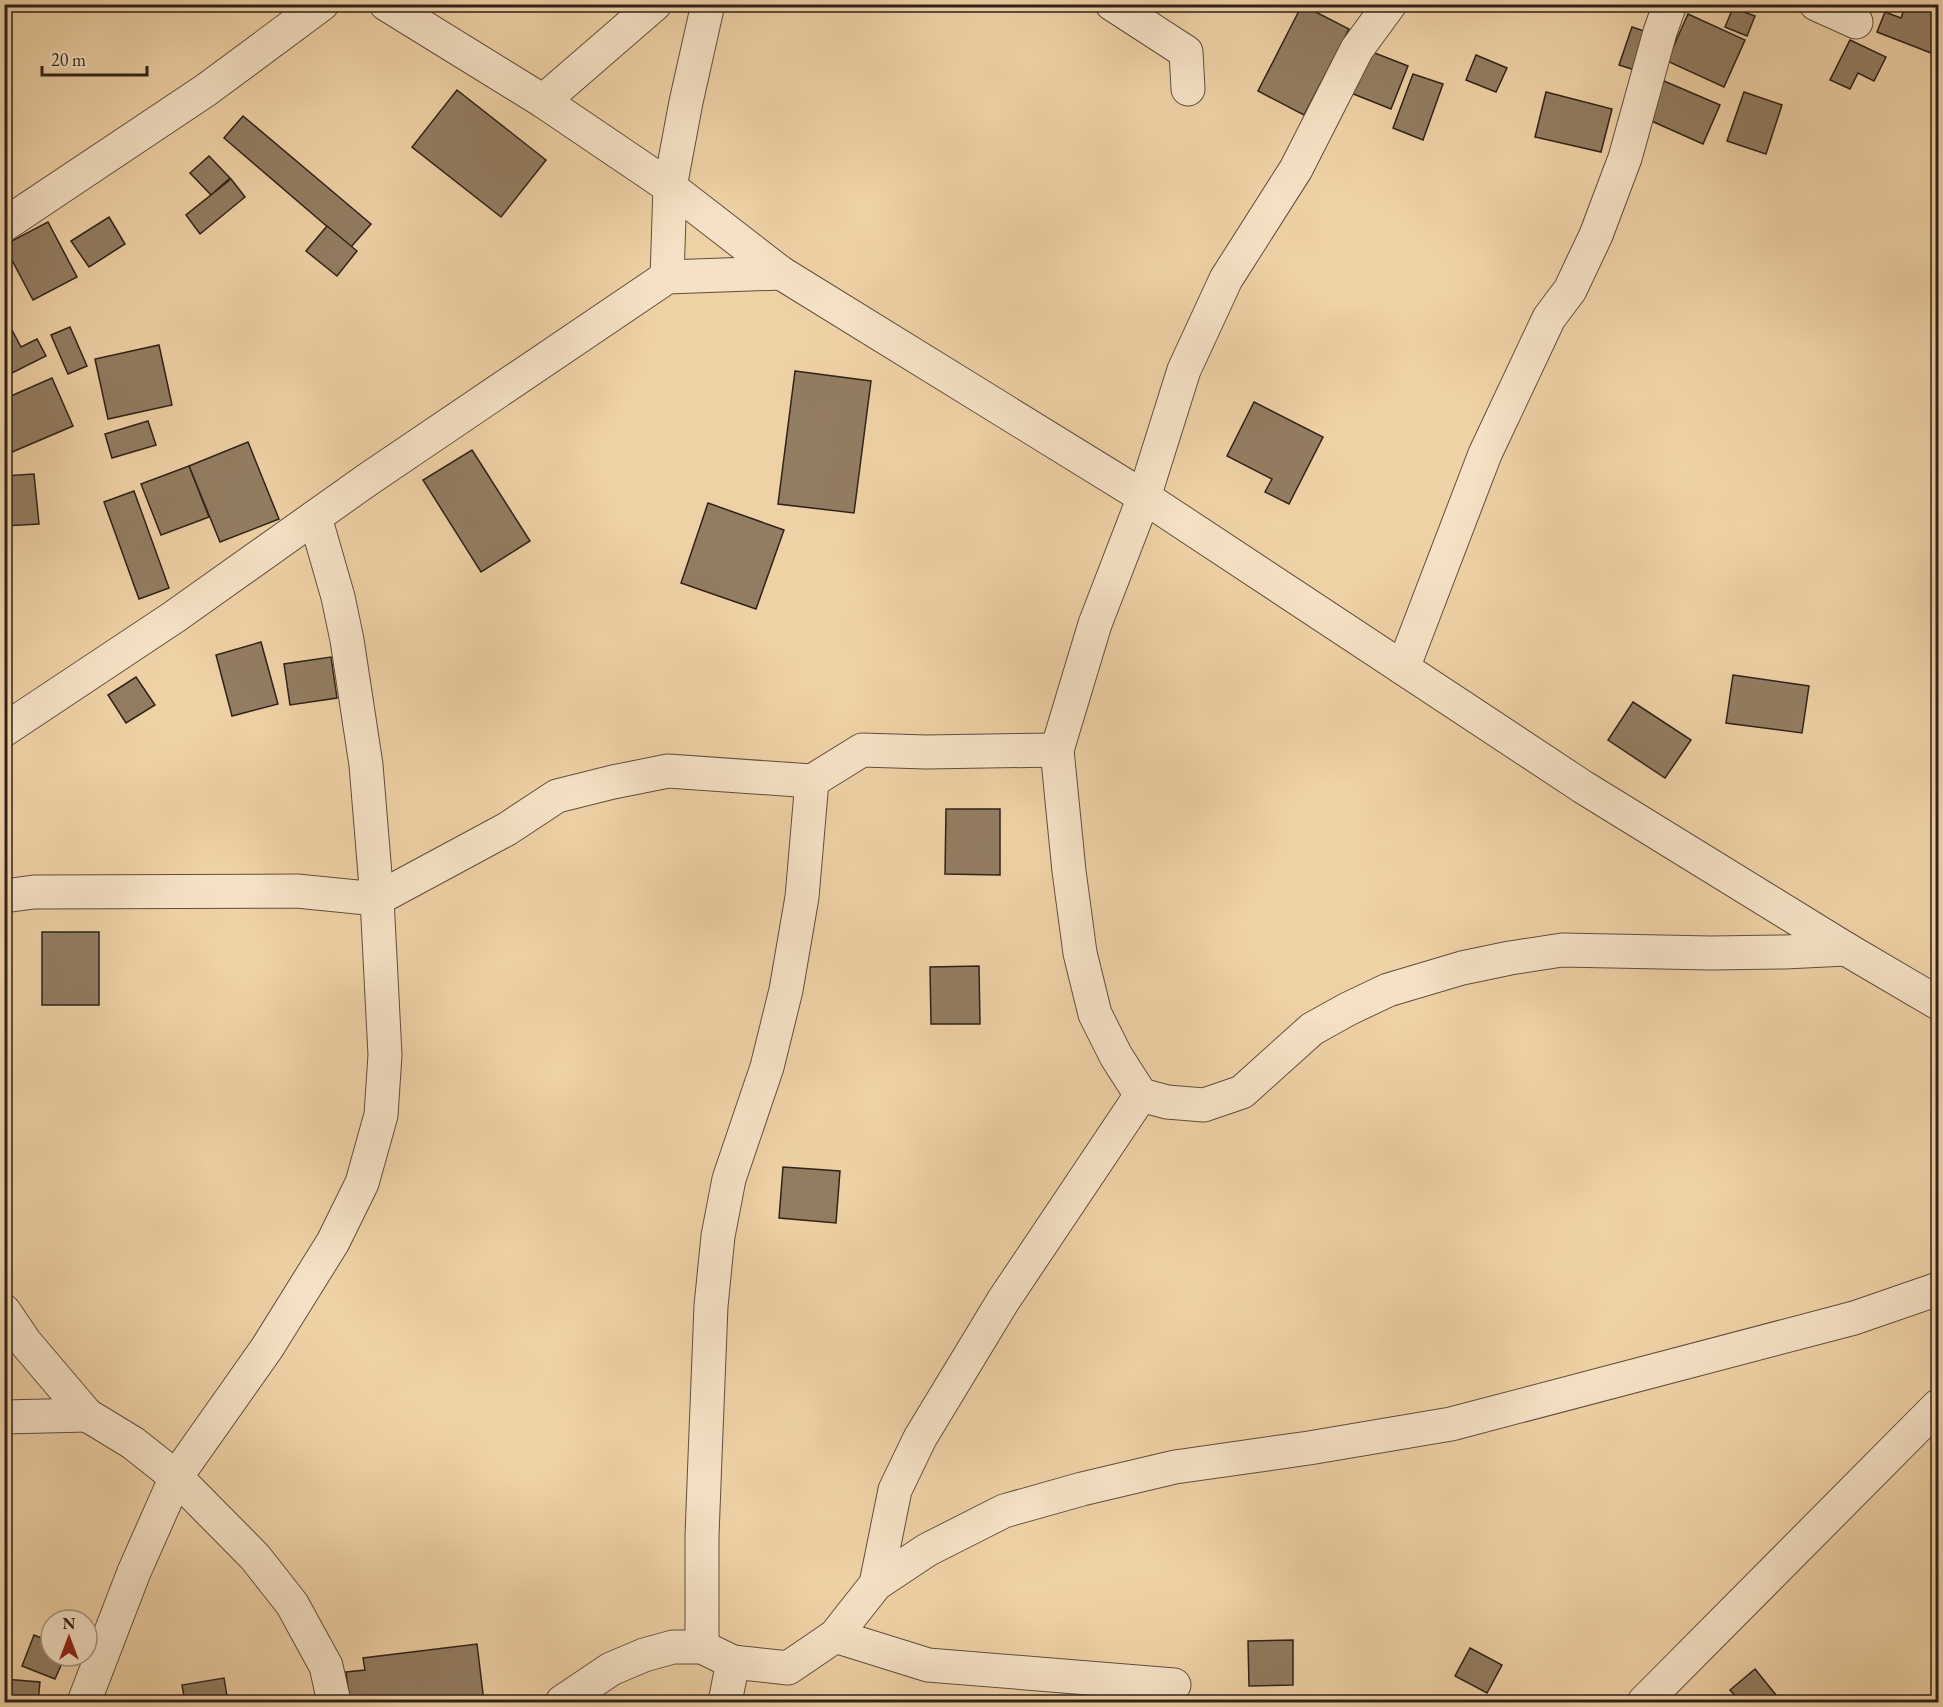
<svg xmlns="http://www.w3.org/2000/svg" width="1943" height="1707" viewBox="0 0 1943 1707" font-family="'EB Garamond',serif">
<rect width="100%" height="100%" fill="#efd1a6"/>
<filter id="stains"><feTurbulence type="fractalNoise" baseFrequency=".00333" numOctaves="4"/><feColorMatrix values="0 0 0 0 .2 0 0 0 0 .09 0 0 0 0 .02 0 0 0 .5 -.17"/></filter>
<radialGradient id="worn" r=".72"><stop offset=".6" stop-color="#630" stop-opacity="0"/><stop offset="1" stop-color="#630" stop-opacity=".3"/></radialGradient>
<!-- building -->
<g fill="#937d62" stroke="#2f2218" stroke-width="1.5">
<path d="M1906,4H1938V35L1931,53L1877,32L1885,12L1901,18Z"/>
<path d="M1302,5L1349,29L1304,115L1258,91Z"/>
<path d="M1733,8L1755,16L1747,36L1725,27Z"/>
<path d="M1688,14L1745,40L1724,87L1667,61Z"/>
<path d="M1632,27L1653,34L1641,72L1619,65Z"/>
<path d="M1850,40L1886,57L1874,81L1858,73L1850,89L1830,80Z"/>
<path d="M1367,50L1408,66L1391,109L1351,93Z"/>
<path d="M1476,55L1507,68L1496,92L1466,80Z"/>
<path d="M1413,74L1443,84L1423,140L1393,128Z"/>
<path d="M1664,81L1720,105L1703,144L1647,119Z"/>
<path d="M457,90L546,160L501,217L412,147Z"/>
<path d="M1546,92L1612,109L1601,152L1535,137Z"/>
<path d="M1744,92L1782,105L1766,154L1727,141Z"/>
<path d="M243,116L371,224L351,247L224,138Z"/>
<path d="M209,156L230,178L211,195L190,173Z"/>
<path d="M231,179L245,197L200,234L186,215Z"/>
<path d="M109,217L125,244L89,267L71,241Z"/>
<path d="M48,222L77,277L33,300L4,245Z"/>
<path d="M327,226L357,251L337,276L306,251Z"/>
<path d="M4,315L21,347L37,339L46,356L4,377Z"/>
<path d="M70,327L87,366L68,374L51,335Z"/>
<path d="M159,345L172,405L108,419L95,359Z"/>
<path d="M795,371L871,381L854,513L778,504Z"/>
<path d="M52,378L73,426L5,455L4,399Z"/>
<path d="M1254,402L1323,437L1289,504L1265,492L1272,479L1227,456Z"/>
<path d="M148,421L156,445L112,458L105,434Z"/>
<path d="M248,442L279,519L220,542L189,466Z"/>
<path d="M472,450L530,541L481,572L423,480Z"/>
<path d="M189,466L209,517L161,535L141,484Z"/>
<path d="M34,474L39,524L4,526V476Z"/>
<path d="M134,491L169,588L139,599L104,502Z"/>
<path d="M708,503L784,530L756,609L681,583Z"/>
<path d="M261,642L278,704L232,716L216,655Z"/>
<path d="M331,657L337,698L290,705L284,664Z"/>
<path d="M1733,675L1809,686L1802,733L1726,723Z"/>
<path d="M136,677L155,705L126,723L108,695Z"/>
<path d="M1633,702L1691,740L1665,778L1608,740Z"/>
<path d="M946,809H1000V875L945,874Z"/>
<rect x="42" y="932" width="57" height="73"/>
<path d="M979,966L980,1024H931L930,967Z"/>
<path d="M783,1167L840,1171L836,1223L779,1218Z"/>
<path d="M34,1635L51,1642V1656H65L55,1679L22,1666Z"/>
<path d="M1293,1640V1685L1249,1686L1248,1641Z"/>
<path d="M477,1644L484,1702H350L346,1672L365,1670L363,1658Z"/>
<path d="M1470,1648L1502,1665L1487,1693L1455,1676Z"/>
<path d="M1755,1669L1780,1700L1777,1702H1741L1730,1690Z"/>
<path d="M224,1678L228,1702H185L182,1685Z"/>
<path d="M4,1679L40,1682L38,1702H4Z"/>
<path d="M964,1699L997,1700V1702H963Z"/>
</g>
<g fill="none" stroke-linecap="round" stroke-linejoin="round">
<!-- minor casing -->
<g stroke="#5f4e3c" stroke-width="35">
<g id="minor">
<path d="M386,4L543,101L670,187L781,273L1144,497L1583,787L1846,949L1938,1003"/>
<path d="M1112,4L1186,52L1188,89"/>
<path d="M1390,4L1357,49L1296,169L1226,279L1184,370L1144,497L1095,624L1057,750L1069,871L1080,953L1095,1014L1116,1056L1141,1095L1167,1102L1204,1105L1242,1092L1312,1029L1348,1009L1388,990L1462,968L1510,958L1562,950L1711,953L1785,952L1846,949"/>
<path d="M1816,4L1856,22"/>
<path d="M543,101L655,4"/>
<path d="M4,225L206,90L322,4"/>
<path d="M667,277L670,187L686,102L708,4"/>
<path d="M1403,668L1485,454L1549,318L1570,290L1596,235L1625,158L1660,32L1670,4"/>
<path d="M4,730L174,617L367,480L667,277L781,273"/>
<path d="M4,896L34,892L297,891L377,899L507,829L557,796L613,782L668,771L812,781L862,750L926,752L1057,750"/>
<path d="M4,1311L25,1342L87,1415L133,1443L176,1477L255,1557L292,1604L326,1666L334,1702"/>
<path d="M4,1417L87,1415"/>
<path d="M876,1584L895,1490L920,1438L1003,1301L1141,1095"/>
<path d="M835,1636L928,1665L1174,1685"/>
<path d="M702,1647V1536L705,1457L711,1306L718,1236L729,1179L767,1067L786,990L802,897L812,781"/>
<path d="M84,1702L134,1572L176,1477L267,1348L333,1242L362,1183L381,1115L385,1055L377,899L366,765L347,640L338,597L315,517"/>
<path d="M562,1702L611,1669L644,1655L673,1647H702L733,1662L788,1668L835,1636L876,1584L927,1550L1004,1511L1082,1489L1175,1467L1309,1448L1451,1424L1854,1318L1938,1289"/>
<path d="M725,1702L733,1662"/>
<path d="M1644,1702L1938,1406"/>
</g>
</g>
<!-- minor -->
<use href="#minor" stroke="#f5e1c5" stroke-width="33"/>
</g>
<!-- margin -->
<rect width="1943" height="1707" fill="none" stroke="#efd1a6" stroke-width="24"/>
<rect x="6" y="6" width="1931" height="1695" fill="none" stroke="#2f2218" stroke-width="3"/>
<rect x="12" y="12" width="1919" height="1683" fill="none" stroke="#2f2218" stroke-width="1.5"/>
<!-- north arrow -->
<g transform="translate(69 1638)"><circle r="28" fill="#f5e1c5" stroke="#a69580" stroke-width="1.5"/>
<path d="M0-4.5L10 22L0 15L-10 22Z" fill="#8f2418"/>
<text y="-9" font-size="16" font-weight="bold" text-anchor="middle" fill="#2f2218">N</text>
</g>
<!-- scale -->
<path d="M42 66v9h105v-9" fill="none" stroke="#2f2218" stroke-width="3"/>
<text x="51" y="66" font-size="18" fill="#2f2218" stroke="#f5e1c5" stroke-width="4.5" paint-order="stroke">20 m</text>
<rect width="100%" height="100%" filter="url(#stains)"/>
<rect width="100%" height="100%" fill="url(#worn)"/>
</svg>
